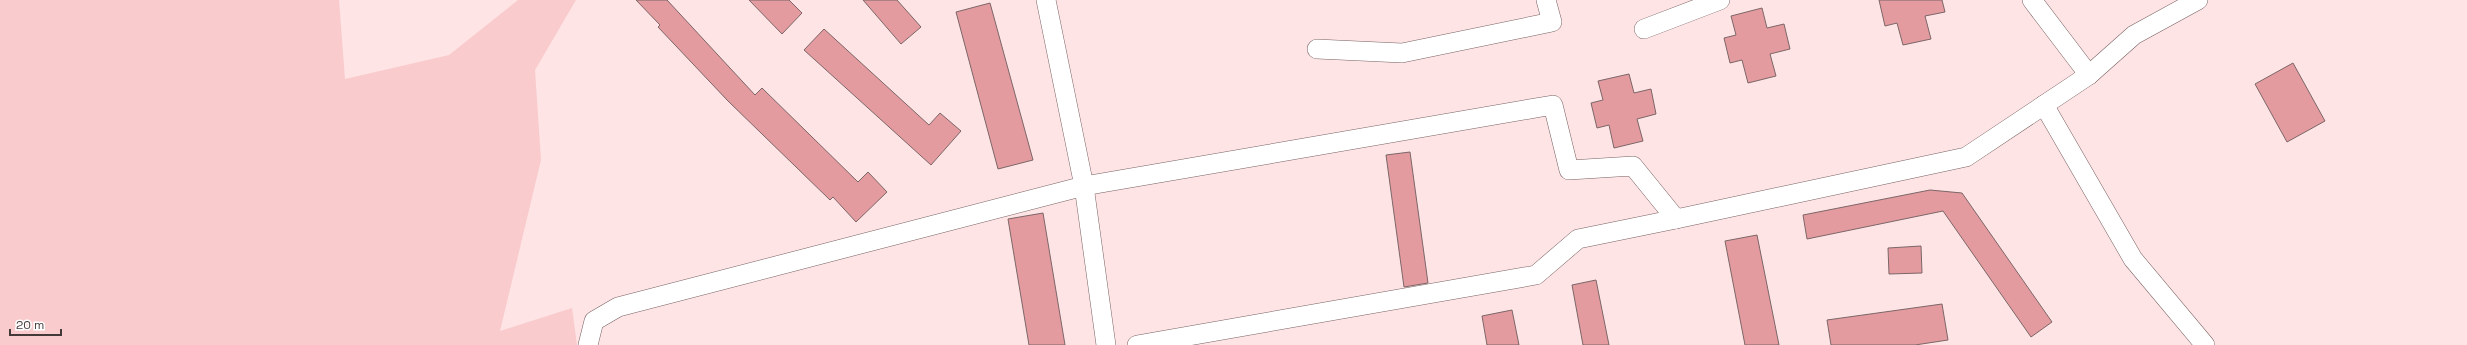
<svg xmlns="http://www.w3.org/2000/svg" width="2467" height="345" viewBox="0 0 2467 345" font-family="'Space Grotesk',sans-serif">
<rect width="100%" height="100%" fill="#fee4e5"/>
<!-- green -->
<path fill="#f9cbcd" d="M0,0H339L345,79L449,55L518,0H576L535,70L541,160L500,331L572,308L577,345H0Z"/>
<!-- building -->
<g fill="#e39ba0" stroke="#7c6667">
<path d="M636,0H667L755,95L762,88L858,182L868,172L887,192L856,222L833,197L830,200L728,101L658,27L660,25Z"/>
<path d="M749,0H789L802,13L782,34Z"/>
<path d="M863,0H897L921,27L901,44Z"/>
<path d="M1879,0H1942L1945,12L1925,16L1931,39L1903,45L1897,23L1885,26Z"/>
<path d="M990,3L1033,160L998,169L956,12Z"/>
<path d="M1762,8L1767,28L1784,24L1790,49L1770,54L1776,76L1748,83L1742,60L1730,63L1724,38L1736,35L1731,16Z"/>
<path d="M824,29L929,125L940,113L961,131L931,165L804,50Z"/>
<path d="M2293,63L2325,121L2287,142L2255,84Z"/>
<path d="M1629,74L1634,93L1651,89L1656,114L1637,119L1643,141L1614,148L1609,125L1597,128L1591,103L1603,100L1598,81Z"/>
<path d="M1410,152L1428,283L1404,287L1386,155Z"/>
<path d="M1930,190L1962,193L2052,322L2031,337L1943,211L1807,239L1803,215Z"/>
<path d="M1043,213L1065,345H1029L1008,219Z"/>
<path d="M1757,235L1779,345H1745L1725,241Z"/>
<path d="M1921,246L1922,273L1889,274L1888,248Z"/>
<path d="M1596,280L1609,345H1583L1572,285Z"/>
<path d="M1942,304L1948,340L1915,345H1831L1827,320Z"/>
<path d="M1512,310L1519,345H1487L1482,316Z"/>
</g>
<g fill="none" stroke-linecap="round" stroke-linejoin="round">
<!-- minor casing -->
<g stroke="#786263" stroke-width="20">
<g id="minor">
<path d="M1046,0L1084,186L1106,345"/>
<path d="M2032,0L2089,75"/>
<path d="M1644,29L1720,0"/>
<path d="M1317,49L1402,53L1552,22L1546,0"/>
<path d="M2044,105L2133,259L2205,345"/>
<path d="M588,345L594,321L618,307L1084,186L1553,105L1569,170L1633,166L1676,219L1966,157L2089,75L2134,35L2198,0"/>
<path d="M1137,345L1536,275L1578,239L1676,219"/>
</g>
</g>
<!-- minor -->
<use href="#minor" stroke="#fff" stroke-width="19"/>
</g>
<!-- scale -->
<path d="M10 329v6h51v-6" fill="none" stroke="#433939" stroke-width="2"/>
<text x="16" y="329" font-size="12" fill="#433939" stroke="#ffffff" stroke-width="3" paint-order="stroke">20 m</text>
</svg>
